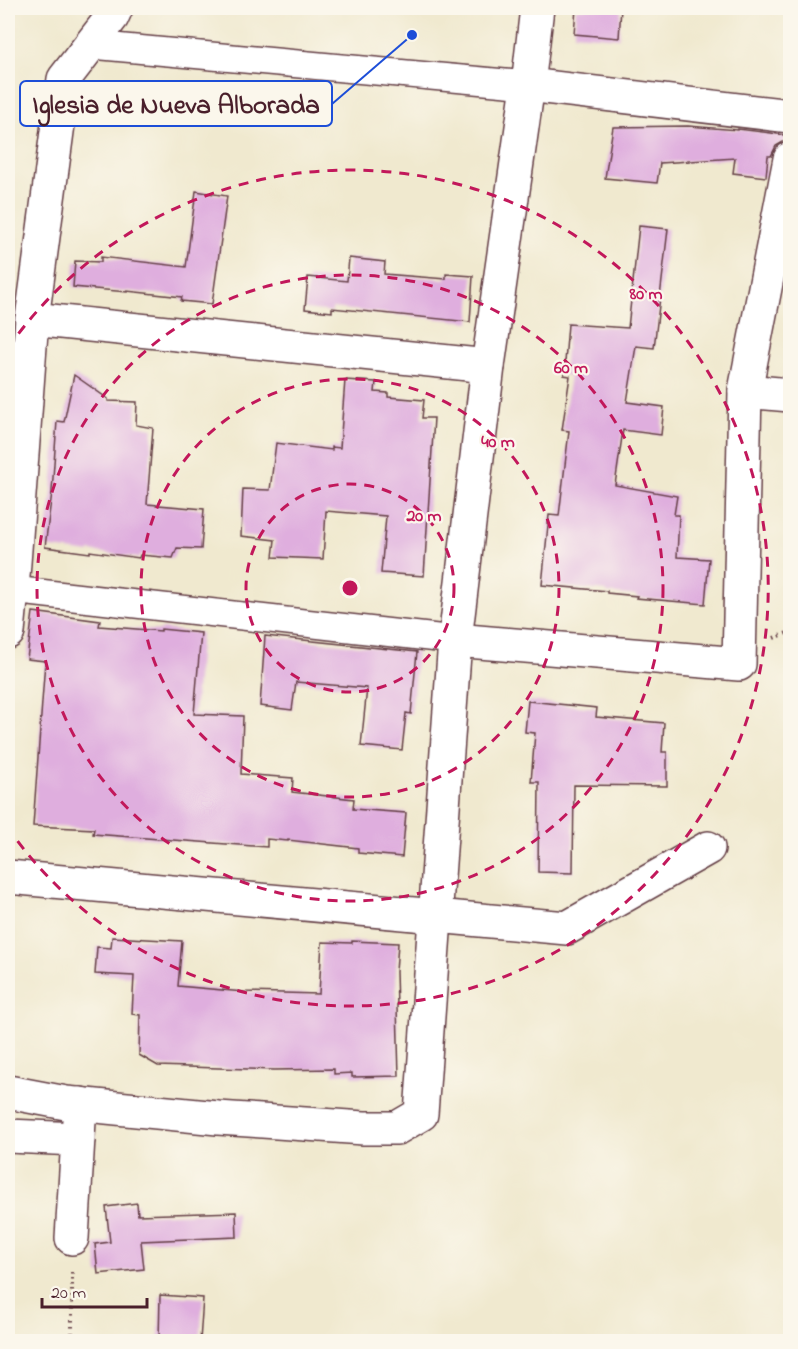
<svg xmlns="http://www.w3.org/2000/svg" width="798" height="1349" viewBox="0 0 798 1349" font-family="'Indie Flower',sans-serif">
<rect width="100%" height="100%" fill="#fbf7ec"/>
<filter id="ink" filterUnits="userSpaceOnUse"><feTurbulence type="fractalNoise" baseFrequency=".0167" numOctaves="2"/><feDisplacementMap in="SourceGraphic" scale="12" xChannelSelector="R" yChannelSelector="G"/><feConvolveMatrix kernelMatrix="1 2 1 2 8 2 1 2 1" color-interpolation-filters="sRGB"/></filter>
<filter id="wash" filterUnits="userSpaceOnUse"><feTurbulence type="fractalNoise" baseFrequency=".008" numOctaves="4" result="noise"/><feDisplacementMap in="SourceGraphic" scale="24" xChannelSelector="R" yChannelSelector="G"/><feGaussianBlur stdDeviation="1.35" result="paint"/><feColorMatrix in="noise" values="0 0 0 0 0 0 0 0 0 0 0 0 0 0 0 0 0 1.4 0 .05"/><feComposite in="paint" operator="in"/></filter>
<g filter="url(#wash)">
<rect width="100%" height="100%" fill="#f0e9cf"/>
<g id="blocks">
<!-- building -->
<g fill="#dfaede">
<path d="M576,8H621L619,38L574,34Z"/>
<path d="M688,126L738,130V129L771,133L790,136V141L783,142L776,146L771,156H768L766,177L733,173L735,158L660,163L657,183L605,178L613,127Z"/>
<path d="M196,191L227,196L212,304L181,301L182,297L127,291V292L73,287L75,261L101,262V257L186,267Z"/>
<path d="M639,226L668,229L654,348L636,346L627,402L664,407L661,435L623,430L615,485L677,496L674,515H679L677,557L709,559L705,604L636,598L637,596L607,593V591L542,585L549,515L559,516L569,431L562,430L570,376L564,375L568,324L628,328Z"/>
<path d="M349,258L385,262L384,274L446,279V274L473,276L470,322L332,308V312L305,309L308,277L347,281Z"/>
<path d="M74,375L108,399V401L137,402L136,425L153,428L147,504L204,509L201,549L177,548L173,558L140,555L139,558L90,551V553L45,547L52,492L57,421L64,422Z"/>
<path d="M345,380L376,382L375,392L388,393V397L424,400L422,418H434L424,576L381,573L386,516L326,511L323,559L273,557L275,540L241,536L243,489L270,490L276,443L332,450V447L340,448Z"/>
<path d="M33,612L100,621L99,626L161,631V629L201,633L194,714L243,716L241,774L293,778L292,792L354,799L353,809L406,813L402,857L358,853V848L288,840V841L267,839V847L93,834L94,829L33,826L45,661L27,659Z"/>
<path d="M265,636L417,652L411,714L406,713L402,750L361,746L367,688L296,682L292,710L260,706Z"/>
<path d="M528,701L597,708L596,717L664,723L662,752H667V786L574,785L573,873L538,872L539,782H531L535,733L525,732Z"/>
<path d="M112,937L182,941L178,986L244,992L319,994L322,942L352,943V941L398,943L396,972L399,1076L352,1077V1073L334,1074V1069L274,1070L158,1066L139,1055L140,1015L132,1014L134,976L95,974L97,947L111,948Z"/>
<path d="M137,1203L138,1215L236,1212L237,1237L141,1241L144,1269L98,1274L95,1244L110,1242L106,1207Z"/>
<path d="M160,1295L203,1298L200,1341H159Z"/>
</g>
</g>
</g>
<g filter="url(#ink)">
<use href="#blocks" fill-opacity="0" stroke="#633d44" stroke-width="1.5"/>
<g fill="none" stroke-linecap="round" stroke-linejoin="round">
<!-- pedestrian casing -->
<g stroke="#633d44" stroke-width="30">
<g id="pedestrian">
<path d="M92,45L528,85"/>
<path d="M12,590L455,640"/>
</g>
</g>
<!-- minor casing -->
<g stroke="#633d44" stroke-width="36">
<g id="minor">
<path d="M528,85L790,116"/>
<path d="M32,319L488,366"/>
<path d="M745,391L790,395"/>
<path d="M8,632L12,590L32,319L64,79L112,17L116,8"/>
<path d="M455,640L739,664L745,391L790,159"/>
<path d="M8,877L567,928L708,848"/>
<path d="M8,1092L66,1103L218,1118L364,1128H397L421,1114L455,640L488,366L528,85L537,8"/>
<path d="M8,1136L78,1139"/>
<path d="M72,1238L80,1104"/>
</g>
</g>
<!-- path -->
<g stroke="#633d44" stroke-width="4" stroke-dasharray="1.5 4.5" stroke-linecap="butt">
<path d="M774,638L790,632"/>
<path d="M72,1272V1342"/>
</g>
<!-- pedestrian -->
<use href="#pedestrian" stroke="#fff" stroke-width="27"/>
<!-- minor -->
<use href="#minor" stroke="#fff" stroke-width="33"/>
</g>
</g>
<!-- distance rings -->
<g fill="none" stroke="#c2185b" stroke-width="3" stroke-dasharray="10 8">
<circle cx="350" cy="588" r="104"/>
<circle cx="350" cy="588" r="209"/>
<circle cx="350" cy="588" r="313"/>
<path d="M8 348A418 418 0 1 1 8 828"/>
</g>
<circle cx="350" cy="588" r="9" fill="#c2185b" stroke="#fbf7ec" stroke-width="3"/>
<g font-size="18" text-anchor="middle" font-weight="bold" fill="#c2185b" stroke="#fbf7ec" stroke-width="4.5" stroke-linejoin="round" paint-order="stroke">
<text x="646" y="299">80 m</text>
<text x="571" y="373">60 m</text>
<text x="498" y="447">40 m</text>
<text x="424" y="521">20 m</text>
</g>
<!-- callouts -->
<path fill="none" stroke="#1d4ed8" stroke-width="2" d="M412 35L332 104"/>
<circle fill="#1d4ed8" stroke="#fbf7ec" stroke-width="2" cx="412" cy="35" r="6"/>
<rect fill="#fbf7ec" stroke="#1d4ed8" stroke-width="2" x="20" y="81" width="312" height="45" rx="6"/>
<g font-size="27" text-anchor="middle" font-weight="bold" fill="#4a1f2b">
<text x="176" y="113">Iglesia de Nueva Alborada</text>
</g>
<!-- margin -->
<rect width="798" height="1349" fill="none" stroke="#fbf7ec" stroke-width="30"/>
<!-- scale -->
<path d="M42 1298v9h105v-9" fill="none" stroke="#4a1f2b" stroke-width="3"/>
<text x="51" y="1298" font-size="18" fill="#4a1f2b" stroke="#fbf7ec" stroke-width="4.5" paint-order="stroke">20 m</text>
</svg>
